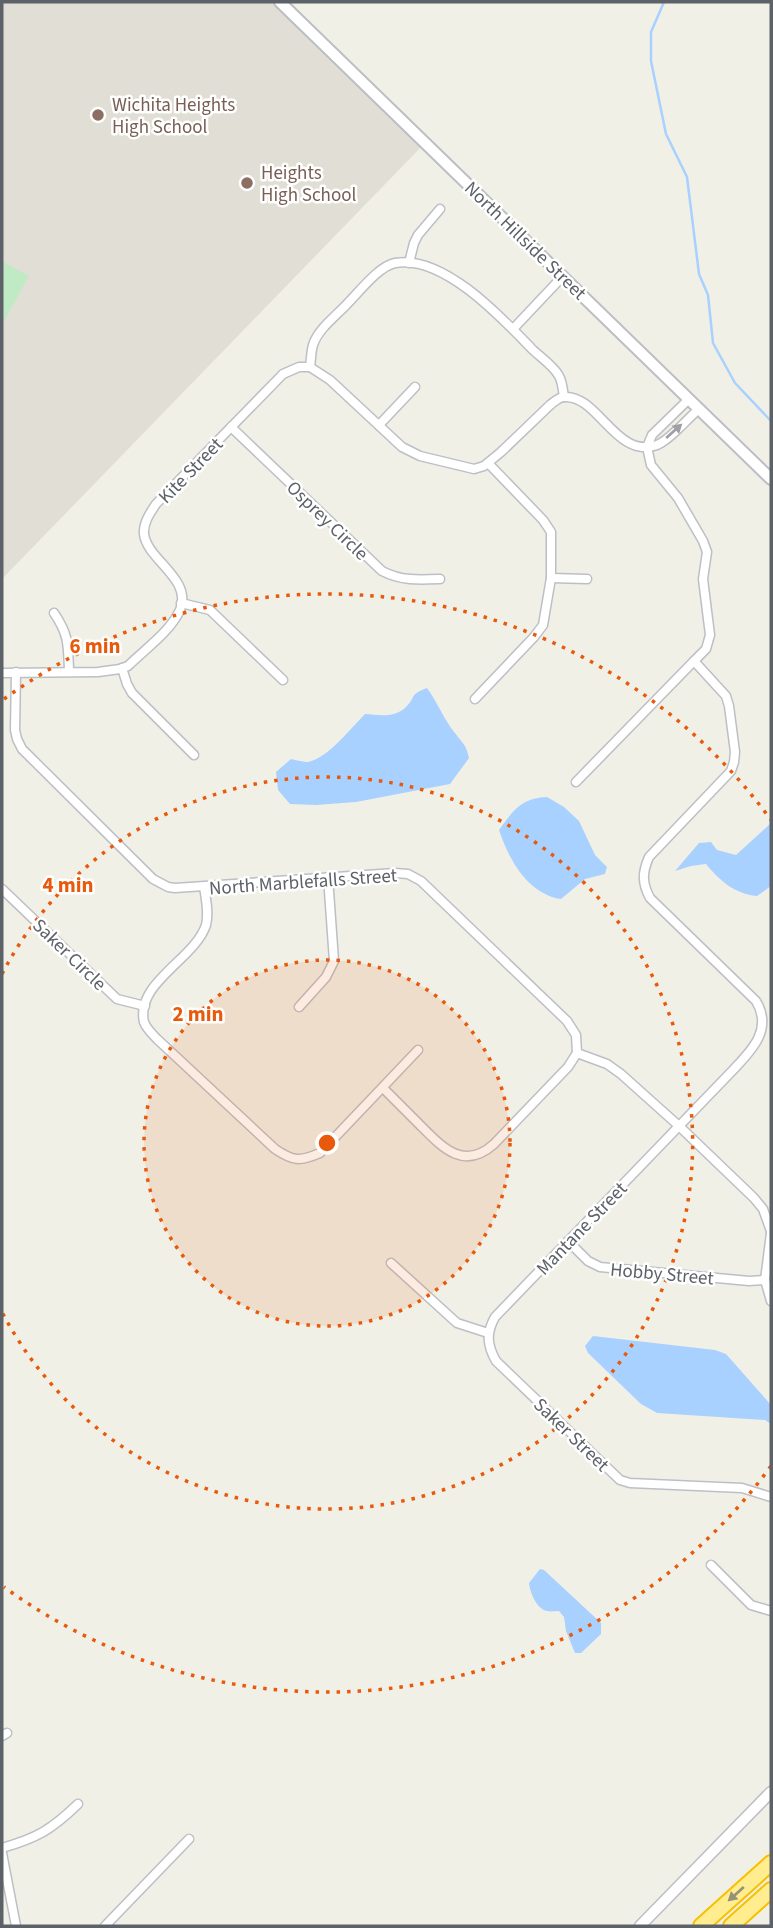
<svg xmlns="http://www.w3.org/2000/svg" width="773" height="1928" viewBox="0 0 773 1928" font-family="'Source Sans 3',sans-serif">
<rect width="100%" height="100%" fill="#f1f0e6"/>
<!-- education -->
<path fill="#e1dfd5" d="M2,2H280L426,142L2,579Z"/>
<!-- green -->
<path fill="#c0eac4" d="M2,261L29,276L2,325Z"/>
<!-- water -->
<g fill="#a8d1ff">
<path d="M427,688C438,703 444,720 455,733C463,744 466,744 469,758L450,784L356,802L316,805L290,804L278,790L276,772L291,759C296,760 304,762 308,762C327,759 352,727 365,714C378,715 394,718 405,708C417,697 408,695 427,688Z"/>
<path d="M547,797L564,807L579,821L595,855L607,867L605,874L585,879L561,899C528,894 509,860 499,830C513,811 521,798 547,797Z"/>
<path d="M771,823V886L757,896C735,894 720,881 706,864L691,866L675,871L699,843L711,842L717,850L736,855Z"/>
<path d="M593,1336L715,1350L726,1354L771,1405V1424L765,1420L657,1413L641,1404L588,1353L585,1346Z"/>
<path d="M540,1569L544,1570L601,1623V1634L581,1653H575L566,1631L564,1617L559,1611C555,1611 551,1612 547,1611C537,1609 530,1593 529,1583Z"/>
</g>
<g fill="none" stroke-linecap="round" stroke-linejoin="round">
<!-- stream -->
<path stroke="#a8d1ff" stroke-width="2.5" d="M664,2L651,32V61L666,134L687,177L699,274L708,295L713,343L735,383L771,421"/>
<!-- minor casing -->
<g stroke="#bdbfc6" stroke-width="11">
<g id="minor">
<path d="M409,263L414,243L418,235L440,209"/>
<path d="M513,329L563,276"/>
<path d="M310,367L330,380L402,447L420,456L474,469L484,466L501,452L550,405C554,402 559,397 564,397C598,394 616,460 657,445C670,440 688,418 699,409"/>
<path d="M310,367C311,360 311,352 313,345C318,329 336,316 347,304C359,292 379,266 395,263C443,254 502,318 532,349C540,357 554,366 559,376C562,381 563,390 564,397"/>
<path d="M379,425L415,387"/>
<path d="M231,427L382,571C401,581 419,580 440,579"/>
<path d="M647,447L651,465L678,498L703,541L707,552L703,579L710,635L706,649L694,661L726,696L729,706L735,752L734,762L731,771L649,857C642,873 642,883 650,898L756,1001C773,1029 752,1050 734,1069L495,1317C486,1333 487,1345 496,1361L620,1480L630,1483L742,1488L771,1497"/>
<path d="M647,447L652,435L689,399"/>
<path d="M551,578L587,579"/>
<path d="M181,603L210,610L283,680"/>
<path d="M54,613C69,635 68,645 69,671"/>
<path d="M122,668L127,684L132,693L194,755"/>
<path d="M16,672L15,730L17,739L22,749L153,879L168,887L175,888L395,873L408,874L421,881L567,1021L576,1035L577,1053L607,1064L621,1074L679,1126L754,1198L763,1209L771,1231"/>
<path d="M2,673L98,672L120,669L128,666C145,649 170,632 180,610C193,579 147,560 144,534C143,523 150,513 156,504L283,374L299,367H310"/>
<path d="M475,699L534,637L543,625L551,578V532L543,520L488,463"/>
<path d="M576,782L694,661"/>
<path d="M204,887C206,899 209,913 206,925C195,959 135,983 144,1022C146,1028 152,1034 157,1039L275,1149C293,1161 299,1162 320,1153L418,1050"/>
<path d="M2,889L117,999L145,1006"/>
<path d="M299,1007L326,977L334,961L328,877"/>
<path d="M383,1088C395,1100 407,1112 419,1124C441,1146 463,1172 494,1144L568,1067L577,1053"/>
<path d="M771,1233L765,1280L771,1301"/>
<path d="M568,1241L588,1261L600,1267L749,1281L765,1280"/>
<path d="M391,1263L457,1323L488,1333"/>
<path d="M711,1565L751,1605L771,1611"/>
<path d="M2,1736L7,1733"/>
<path d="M2,1848C37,1838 51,1830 78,1804"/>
<path d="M2,1853L16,1926"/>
<path d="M105,1926L189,1839"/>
</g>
</g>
<!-- tertiary casing -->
<g stroke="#bdbfc6" stroke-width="13">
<path id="tertiary" d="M640,1926L771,1792"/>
</g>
<!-- secondary casing -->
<g stroke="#bbbec5" stroke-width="14">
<path id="secondary" d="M280,2L771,479"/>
</g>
<!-- motorway casing -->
<g stroke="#f7c000" stroke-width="18">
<g id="motorway">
<path d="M701,1926L771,1863"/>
<path d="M731,1926L771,1890"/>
</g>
</g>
<!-- minor -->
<use href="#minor" stroke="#fff" stroke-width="8"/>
<!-- tertiary -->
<use href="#tertiary" stroke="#fff" stroke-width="10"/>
<!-- secondary -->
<use href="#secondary" stroke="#fff" stroke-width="10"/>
<!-- motorway -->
<use href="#motorway" stroke="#ffed8f" stroke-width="14"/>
</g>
<!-- one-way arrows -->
<defs><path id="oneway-solid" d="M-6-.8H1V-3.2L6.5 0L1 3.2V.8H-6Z" transform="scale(1.75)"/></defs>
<use fill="#9ea0a4" href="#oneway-solid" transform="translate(674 431) rotate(-42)"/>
<use fill="#969276" href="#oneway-solid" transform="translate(736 1894) rotate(138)"/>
<!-- distance rings -->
<circle cx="327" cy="1143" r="183" fill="#e8590c" fill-opacity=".12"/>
<g fill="none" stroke="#e8590c" stroke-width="3.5" stroke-dasharray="3.5 7">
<circle cx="327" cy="1143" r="183"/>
<path d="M2 974A366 366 0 1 1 2 1312"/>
<path d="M771 1466A549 549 0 0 1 4 1587M4 699A549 549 0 0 1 771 820"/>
</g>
<!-- markers -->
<g fill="#8d6e63" stroke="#fff" stroke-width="2.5">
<circle cx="98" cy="115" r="7"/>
<circle cx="247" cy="183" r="7"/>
</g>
<g text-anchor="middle" stroke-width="5" stroke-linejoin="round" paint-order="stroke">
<!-- education labels -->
<g font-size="19" fill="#785e54" stroke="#fff" text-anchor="start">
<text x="112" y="111">Wichita Heights<tspan x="112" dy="22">High School</tspan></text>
<text x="261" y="179">Heights<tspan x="261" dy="22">High School</tspan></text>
</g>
<!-- street labels -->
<g font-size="19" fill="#5d6168" stroke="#fff">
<text transform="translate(526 240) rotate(44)" y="7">North Hillside Street</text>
<text transform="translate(190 470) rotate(-46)" y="7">Kite Street</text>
<text transform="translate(328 520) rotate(44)" y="7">Osprey Circle</text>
<text transform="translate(303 881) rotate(-4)" y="7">North Marblefalls Street</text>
<text transform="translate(70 954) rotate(44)" y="7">Saker Circle</text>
<text transform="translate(581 1228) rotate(-46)" y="7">Mantane Street</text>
<text transform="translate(662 1273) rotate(5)" y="7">Hobby Street</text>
<text transform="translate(572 1434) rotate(44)" y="7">Saker Street</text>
</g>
</g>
<circle cx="327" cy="1143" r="10" fill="#e8590c" stroke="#fff" stroke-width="3.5"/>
<g font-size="21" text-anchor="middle" font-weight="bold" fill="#e8590c" stroke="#fff" stroke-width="5" stroke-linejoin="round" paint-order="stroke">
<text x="95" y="653">6 min</text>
<text x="68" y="892">4 min</text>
<text x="198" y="1021">2 min</text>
</g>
<!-- border -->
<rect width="773" height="1928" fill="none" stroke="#5d6168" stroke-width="7"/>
</svg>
